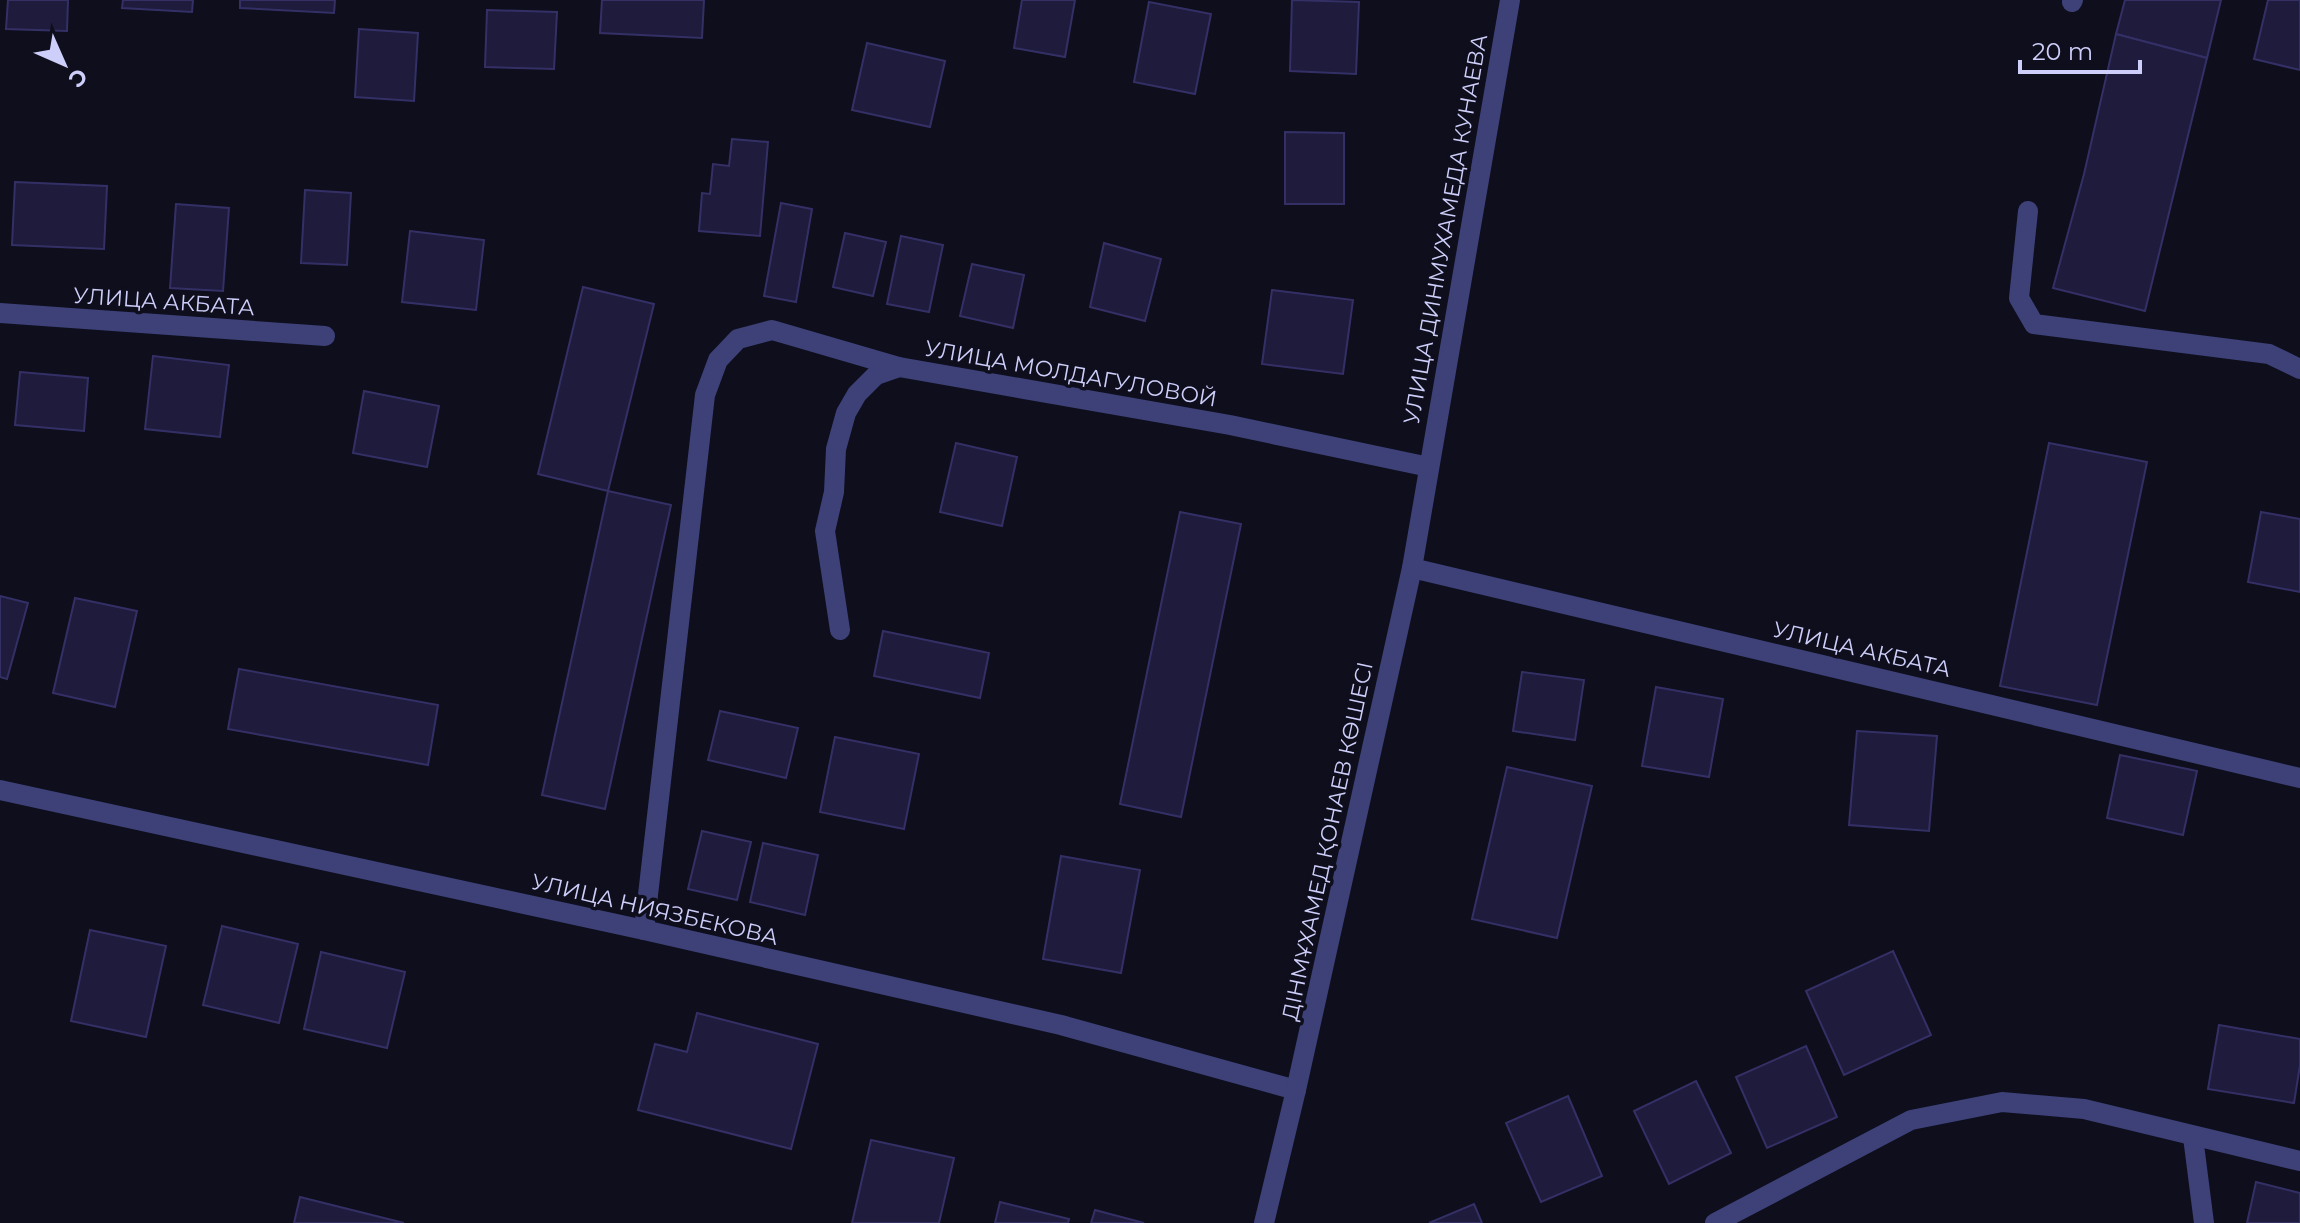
<svg xmlns="http://www.w3.org/2000/svg" width="2300" height="1223" viewBox="0 0 2300 1223" font-family="Montserrat,sans-serif">
<rect width="100%" height="100%" fill="#0e0e1d"/>
<!-- building -->
<g fill="#1e1b3c" stroke="#343066" stroke-width="2">
<path d="M8,0H68L67,31L6,29Z"/>
<path d="M123,0H193L192,12L122,8Z"/>
<path d="M240,0H335L334,13L240,8Z"/>
<path d="M602,0H704L702,38L600,33Z"/>
<path d="M1022,0H1075L1065,57L1014,48Z"/>
<path d="M1292,0L1359,2L1356,74L1290,71Z"/>
<path d="M2125,0H2221L2207,58L2116,34Z"/>
<path d="M2268,0H2300V70L2254,59Z"/>
<path d="M1149,2L1211,14L1195,94L1134,82Z"/>
<path d="M487,10L557,12L554,69L485,67Z"/>
<path d="M359,29L418,33L414,101L355,97Z"/>
<path d="M2116,34L2207,58L2145,311L2053,288L2084,174Z"/>
<path d="M867,43L945,61L930,127L852,110Z"/>
<path d="M1285,132L1344,133V204H1285Z"/>
<path d="M732,139L768,142L760,236L699,231L702,193L710,194L713,164L729,166Z"/>
<path d="M15,182L107,186L104,249L12,245Z"/>
<path d="M305,190L351,193L347,265L301,263Z"/>
<path d="M781,203L812,209L796,302L764,296Z"/>
<path d="M176,204L229,208L223,291L170,288Z"/>
<path d="M410,231L484,240L476,310L402,302Z"/>
<path d="M845,233L886,242L873,296L833,287Z"/>
<path d="M901,236L943,245L929,312L887,304Z"/>
<path d="M1104,243L1161,259L1145,321L1090,307Z"/>
<path d="M972,264L1024,275L1013,328L960,316Z"/>
<path d="M583,287L654,304L608,491L538,474Z"/>
<path d="M1272,290L1353,300L1343,374L1262,364Z"/>
<path d="M153,356L229,365L220,437L145,429Z"/>
<path d="M20,372L88,378L84,431L15,425Z"/>
<path d="M364,391L439,406L427,467L353,453Z"/>
<path d="M956,443L1017,457L1002,526L940,512Z"/>
<path d="M2049,443L2147,462L2097,705L2000,686Z"/>
<path d="M608,491L671,505L605,809L542,795Z"/>
<path d="M1180,512L1241,524L1181,817L1120,804Z"/>
<path d="M2261,512L2300,519V592L2248,582Z"/>
<path d="M0,596L28,603L7,679L0,677Z"/>
<path d="M75,598L137,611L115,707L53,693Z"/>
<path d="M883,631L989,653L980,698L874,676Z"/>
<path d="M239,669L438,705L428,765L228,729Z"/>
<path d="M1522,672L1584,680L1575,740L1513,731Z"/>
<path d="M1656,687L1723,699L1709,777L1642,766Z"/>
<path d="M720,711L798,728L786,778L708,760Z"/>
<path d="M1857,731L1937,736L1929,831L1849,825Z"/>
<path d="M835,737L919,754L904,829L820,812Z"/>
<path d="M2120,755L2197,771L2183,835L2107,818Z"/>
<path d="M1507,767L1592,786L1557,938L1472,919Z"/>
<path d="M702,831L751,842L737,900L688,889Z"/>
<path d="M763,843L818,855L805,915L750,902Z"/>
<path d="M1061,856L1140,870L1121,973L1043,959Z"/>
<path d="M222,926L298,944L279,1023L203,1005Z"/>
<path d="M90,930L166,946L146,1037L71,1021Z"/>
<path d="M1893,951L1931,1035L1844,1075L1806,991Z"/>
<path d="M321,952L405,972L387,1048L304,1029Z"/>
<path d="M697,1013L818,1044L791,1149L638,1110L655,1044L687,1052Z"/>
<path d="M2219,1025L2300,1039V1065L2294,1103L2208,1089Z"/>
<path d="M1806,1046L1837,1117L1767,1148L1736,1077Z"/>
<path d="M1696,1081L1731,1153L1669,1184L1634,1111Z"/>
<path d="M1568,1096L1602,1176L1541,1202L1506,1123Z"/>
<path d="M871,1140L954,1158L939,1223H852Z"/>
<path d="M2256,1182L2300,1193V1223H2247Z"/>
<path d="M300,1197L404,1223H294Z"/>
<path d="M1000,1202L1069,1219L1068,1223H995Z"/>
<path d="M1474,1204L1482,1223H1429Z"/>
<path d="M1095,1210L1144,1223H1091Z"/>
</g>
<g fill="none" stroke-linecap="round" stroke-linejoin="round">
<!-- minor -->
<g stroke="#3d4178" stroke-width="20">
<path d="M2072,2L2073,0"/>
<path d="M2028,211L2019,298L2034,324L2269,354L2300,369"/>
<path d="M0,313L325,336"/>
<path d="M1412,568L2300,778"/>
<path d="M840,630L825,531L834,492L836,449L846,413L857,394L876,375L899,367L1230,425L1429,467"/>
<path d="M0,790L644,930L1061,1025L1296,1090"/>
<path d="M644,930L705,395L718,360L738,339L772,330L899,367"/>
<path d="M2193,1137L2204,1223"/>
<path d="M1264,1223L1296,1090L1412,568L1510,0"/>
<path d="M1715,1223L1911,1120L2002,1102L2084,1109L2300,1161"/>
</g>
</g>
<g text-anchor="middle" stroke-width="7" stroke-linejoin="round" paint-order="stroke">
<!-- street labels -->
<g font-size="22" fill="#cecefa" stroke="#0e0e1d">
<text transform="translate(1445 229) rotate(-80)" y="8">УЛИЦА ДИНМУХАМЕДА КУНАЕВА</text>
<text transform="translate(164 301) rotate(4)" y="8">УЛИЦА АКБАТА</text>
<text transform="translate(1071 373) rotate(10)" y="8">УЛИЦА МОЛДАГУЛОВОЙ</text>
<text transform="translate(1862 649) rotate(13)" y="8">УЛИЦА АКБАТА</text>
<text transform="translate(1327 841) rotate(-78)" y="8">ДІНМҰХАМЕД ҚОНАЕВ КӨШЕСІ</text>
<text transform="translate(655 909) rotate(13)" y="8">УЛИЦА НИЯЗБЕКОВА</text>
</g>
</g>
<!-- north arrow -->
<g transform="translate(64 64) rotate(135)" stroke="#0e0e1d" stroke-width="6" paint-order="stroke">
<path d="M0-6L14 30L0 20L-14 30Z" fill="#cecefa"/>
<text y="-12" font-size="22" font-weight="bold" text-anchor="middle" fill="#cecefa">С</text>
</g>
<!-- scale -->
<path d="M2020 60v12h120v-12" fill="none" stroke="#cecefa" stroke-width="4"/>
<text x="2032" y="60" font-size="24" fill="#cecefa" stroke="#0e0e1d" stroke-width="6" paint-order="stroke">20 m</text>
</svg>
